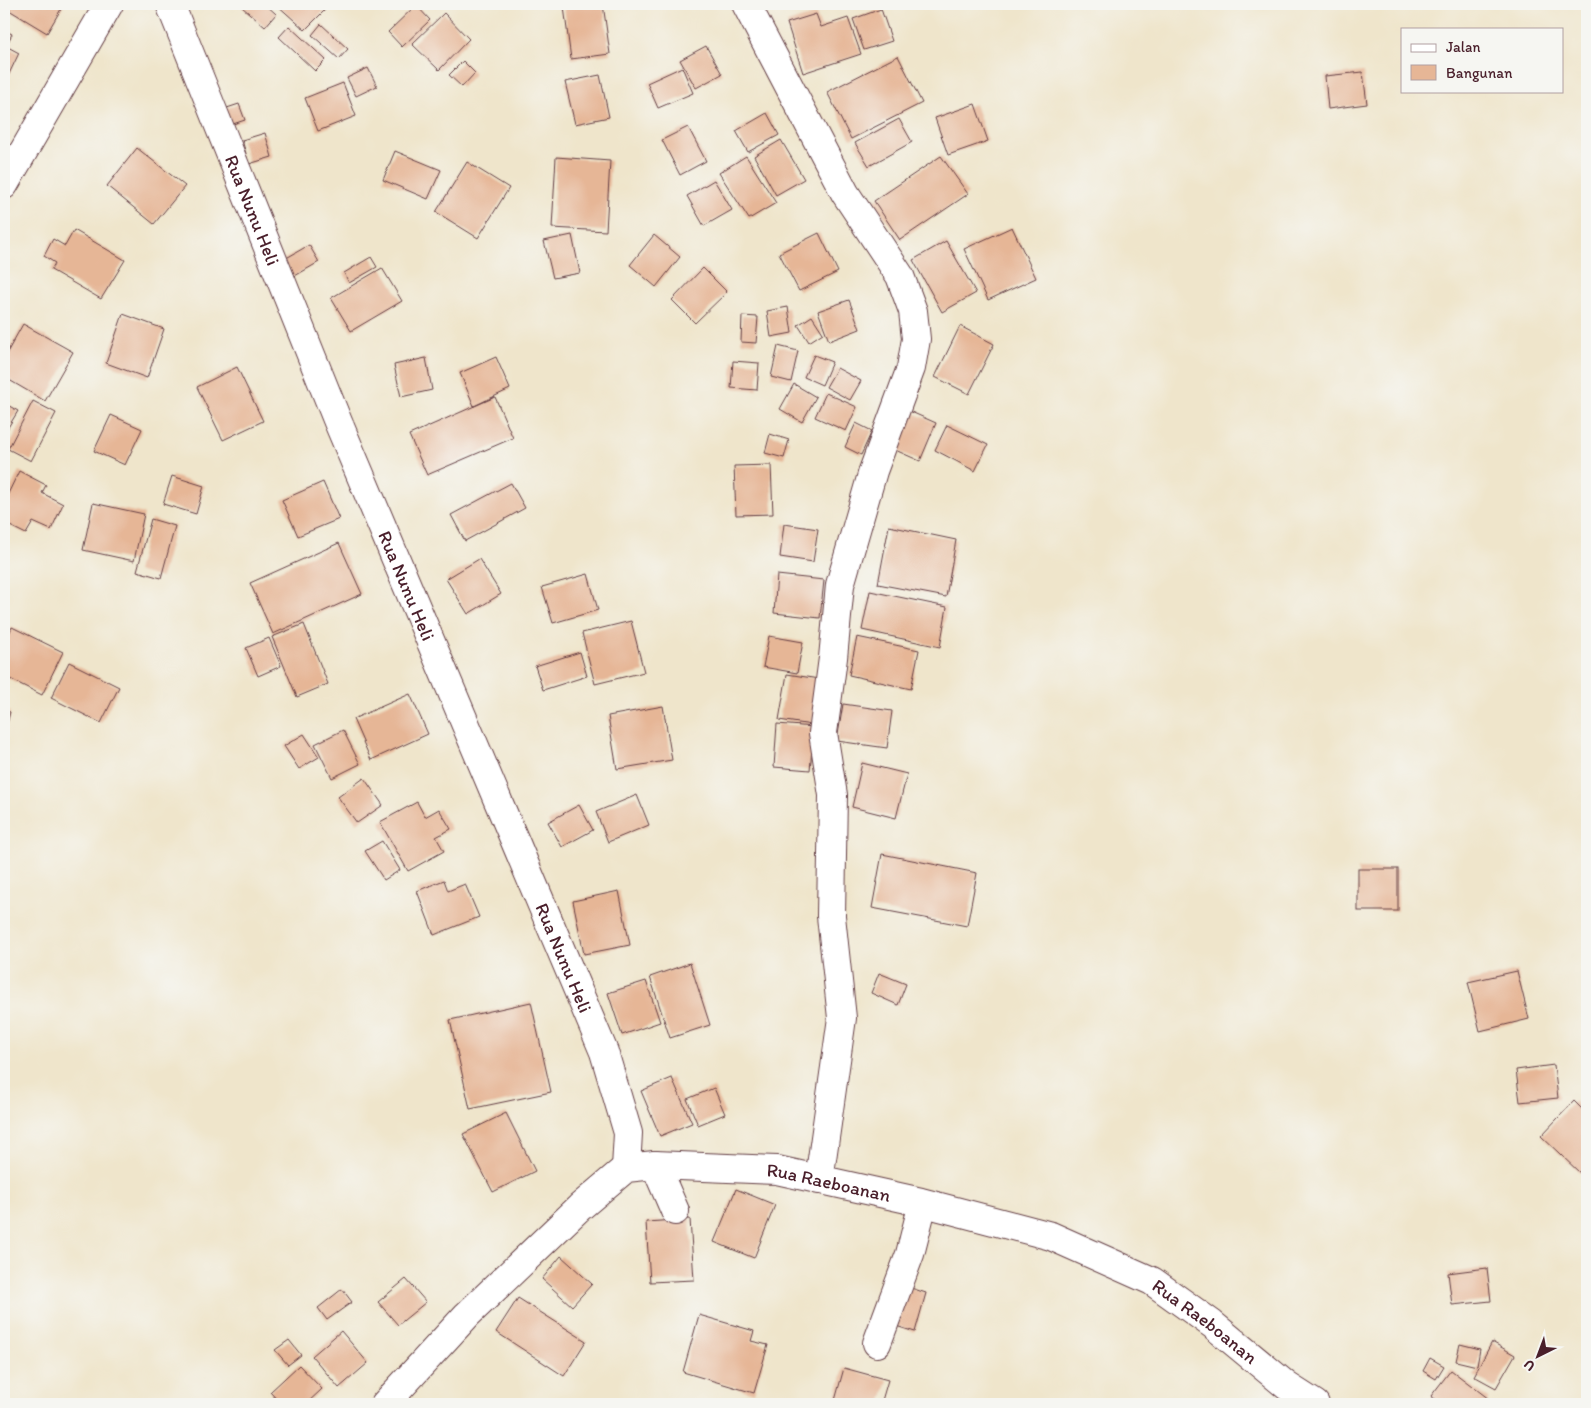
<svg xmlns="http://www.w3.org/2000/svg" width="1591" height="1408" viewBox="0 0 1591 1408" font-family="Itim,sans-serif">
<rect width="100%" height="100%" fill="#f6f6f2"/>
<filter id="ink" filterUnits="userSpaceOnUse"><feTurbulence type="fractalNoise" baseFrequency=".02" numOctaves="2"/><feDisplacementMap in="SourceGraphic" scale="10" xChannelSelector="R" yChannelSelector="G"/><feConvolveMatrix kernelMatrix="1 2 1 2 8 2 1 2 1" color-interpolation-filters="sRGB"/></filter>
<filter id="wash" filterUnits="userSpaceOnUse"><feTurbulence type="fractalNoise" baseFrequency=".0096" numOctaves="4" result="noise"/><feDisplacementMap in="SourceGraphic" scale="20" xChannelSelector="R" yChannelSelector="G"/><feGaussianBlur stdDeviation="1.12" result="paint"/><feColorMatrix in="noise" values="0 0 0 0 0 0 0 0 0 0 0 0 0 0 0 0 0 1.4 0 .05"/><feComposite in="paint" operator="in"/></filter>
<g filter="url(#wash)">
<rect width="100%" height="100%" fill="#efe5cb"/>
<g id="blocks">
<!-- building -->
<g fill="#e6b696">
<path d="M4,4H64L47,33L4,7Z"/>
<path d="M245,4H265L276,14L265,27L242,7Z"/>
<path d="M276,4H325L328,7L305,30Z"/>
<path d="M591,4H603L610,54L571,59L564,7Z"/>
<path d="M416,5L430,20L402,47L388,32Z"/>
<path d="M881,9L892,41L864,50L853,19Z"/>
<path d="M444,13L469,39L439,70L412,44Z"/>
<path d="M816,14L821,27L848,18L861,54L803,73L787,23Z"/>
<path d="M321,24L348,49L339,59L312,35Z"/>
<path d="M289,26L326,60L315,71L279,37Z"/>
<path d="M4,30L12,34L6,46L19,53L8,76L4,74Z"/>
<path d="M706,46L722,74L696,88L680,60Z"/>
<path d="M898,56L922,103L851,139L827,92Z"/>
<path d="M463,61L475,73L462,87L449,75Z"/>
<path d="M682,67L693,93L658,108L647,83Z"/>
<path d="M368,68L377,86L356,96L347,78Z"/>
<path d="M1363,72L1367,104L1328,109L1325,76Z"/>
<path d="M600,75L609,117L575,124L565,82Z"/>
<path d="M343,83L356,116L318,131L305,98Z"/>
<path d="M239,104L245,120L230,125L224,109Z"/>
<path d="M975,104L988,141L948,155L935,118Z"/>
<path d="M767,113L779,135L748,152L736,131Z"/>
<path d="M899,119L912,142L869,166L855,143Z"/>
<path d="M688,127L706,161L680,175L662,140Z"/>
<path d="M265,133L272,157L249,164L242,140Z"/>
<path d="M781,140L804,179L776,195L754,156Z"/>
<path d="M137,148L185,186L154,224L107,186Z"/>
<path d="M395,151L441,170L428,199L383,180Z"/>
<path d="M746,156L776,203L749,219L719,173Z"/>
<path d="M941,156L968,194L900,240L874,201Z"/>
<path d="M556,157L610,161L606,231L552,228Z"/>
<path d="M467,162L509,188L478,238L436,212Z"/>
<path d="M714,180L732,210L704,226L687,196Z"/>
<path d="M1012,227L1036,278L988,300L964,249Z"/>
<path d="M74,230L125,260L101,299L51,270L55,263L44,256L53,239L65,246Z"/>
<path d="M819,233L838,272L799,291L779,253Z"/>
<path d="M572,235L580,273L553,278L544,241Z"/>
<path d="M654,235L680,257L656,287L630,265Z"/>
<path d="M946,241L976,293L942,312L913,260Z"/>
<path d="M309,245L319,262L293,277L283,260Z"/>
<path d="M371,257L377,267L349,283L344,273Z"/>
<path d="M382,268L402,301L351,331L331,298Z"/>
<path d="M703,268L727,292L695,323L672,300Z"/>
<path d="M849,300L860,329L829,341L818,311Z"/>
<path d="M788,307L792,333L771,337L767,311Z"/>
<path d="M123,314L164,329L147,378L106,363Z"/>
<path d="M742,316L758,317L756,343L741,342Z"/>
<path d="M812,316L823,333L809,342L798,325Z"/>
<path d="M23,324L73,352L45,401L4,377V358Z"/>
<path d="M960,326L994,344L969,394L935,377Z"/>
<path d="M778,346L798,351L791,382L771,377Z"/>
<path d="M814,355L832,362L822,385L804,377Z"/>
<path d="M496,357L510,389L474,406L460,373Z"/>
<path d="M426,358L432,390L401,397L394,365Z"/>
<path d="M733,361L759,363L757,390L731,388Z"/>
<path d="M237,367L263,421L223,440L197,387Z"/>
<path d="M837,368L861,381L850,400L826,387Z"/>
<path d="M794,384L816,397L802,422L780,409Z"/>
<path d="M826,393L857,407L846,431L815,417Z"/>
<path d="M495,397L513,438L427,475L409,435Z"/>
<path d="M33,401L56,413L31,461L8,449Z"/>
<path d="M4,403L18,411L4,434Z"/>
<path d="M909,411L936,423L920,461L893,449Z"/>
<path d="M111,415L142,429L125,465L94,451Z"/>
<path d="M856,423L872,431L861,455L845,447Z"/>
<path d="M947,425L988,445L975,471L935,450Z"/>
<path d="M770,434L789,440L784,458L765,453Z"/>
<path d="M771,465L773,514L736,515L734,466Z"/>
<path d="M19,471L46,485L42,493L63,504L51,530L33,522L26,534L4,523V502Z"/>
<path d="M172,476L204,486L196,514L163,504Z"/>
<path d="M323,482L339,519L298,536L282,500Z"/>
<path d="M511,483L525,508L465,541L451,515Z"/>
<path d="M93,503L144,514L134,561L83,550Z"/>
<path d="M151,519L175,526L161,578L137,571Z"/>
<path d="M784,524L818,529L813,562L780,557Z"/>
<path d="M889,526L956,540L946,597L878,584Z"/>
<path d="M339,543L362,594L273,634L250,583Z"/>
<path d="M479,559L501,594L468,614L446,579Z"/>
<path d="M588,574L598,610L553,623L542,587Z"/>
<path d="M777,575L824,580L820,618L774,613Z"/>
<path d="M870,591L947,607L940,647L862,630Z"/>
<path d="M631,621L644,672L595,684L582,633Z"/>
<path d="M304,624L328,684L297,697L272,637Z"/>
<path d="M12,627L63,652L42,695L4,676V645Z"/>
<path d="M769,636L803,642L797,673L763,667Z"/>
<path d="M857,637L919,650L911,689L849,675Z"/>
<path d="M269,638L281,666L258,676L246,648Z"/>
<path d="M580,652L587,676L543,690L535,666Z"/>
<path d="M69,662L119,687L101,723L51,698Z"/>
<path d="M787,674L819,679L812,725L779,720Z"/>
<path d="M410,694L428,734L371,760L353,719Z"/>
<path d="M843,704L892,711L887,748L837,741Z"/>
<path d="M663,706L672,760L617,769L608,716Z"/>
<path d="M4,710L10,712L4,736Z"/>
<path d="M777,724L814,727L810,770L774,767Z"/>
<path d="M343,730L360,764L332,778L315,744Z"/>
<path d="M304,734L319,757L299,769L284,746Z"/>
<path d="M862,763L907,774L896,818L852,807Z"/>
<path d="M364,778L383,805L357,823L338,797Z"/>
<path d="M637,795L649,825L608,842L596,812Z"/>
<path d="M417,802L425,817L439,809L451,829L436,837L444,851L408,871L380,822Z"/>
<path d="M579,805L593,830L562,847L548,822Z"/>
<path d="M382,841L400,870L384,880L365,851Z"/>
<path d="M882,854L977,873L967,926L872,908Z"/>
<rect x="1358" y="869" width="40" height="42"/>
<path d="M444,880L448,891L465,884L479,917L434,935L417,891Z"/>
<path d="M619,891L630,945L584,954L573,901Z"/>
<path d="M690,963L710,1025L670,1038L650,977Z"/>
<path d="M1517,971L1529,1019L1480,1031L1468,982Z"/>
<path d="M879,973L906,984L898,1005L871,993Z"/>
<path d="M646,981L660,1022L622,1035L608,993Z"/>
<path d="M531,1002L551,1092L470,1109L450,1020Z"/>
<path d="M1554,1065L1558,1098L1520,1102L1516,1070Z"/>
<path d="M672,1078L692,1123L660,1136L641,1091Z"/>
<path d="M714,1088L725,1114L698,1125L687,1099Z"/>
<path d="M1574,1101L1587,1114V1166L1580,1173L1541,1136Z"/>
<path d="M506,1113L535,1171L493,1192L463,1134Z"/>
<path d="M736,1189L775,1205L754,1258L714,1242Z"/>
<path d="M690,1219L694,1280L650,1282L646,1222Z"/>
<path d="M561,1256L592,1284L572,1306L542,1279Z"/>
<path d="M1487,1268L1491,1301L1452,1305L1448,1273Z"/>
<path d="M406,1279L426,1302L398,1325L378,1302Z"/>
<path d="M908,1287L926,1293L915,1332L896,1326Z"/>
<path d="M342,1289L352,1302L327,1320L318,1308Z"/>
<path d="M518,1298L586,1341L564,1376L496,1332Z"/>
<path d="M699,1315L754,1331L751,1341L768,1345L754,1393L683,1372Z"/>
<path d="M341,1331L368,1363L339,1388L312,1356Z"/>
<path d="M289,1340L301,1355L288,1365L275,1350Z"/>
<path d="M1492,1342L1515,1355L1496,1388L1474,1376Z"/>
<path d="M1460,1344L1480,1349L1477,1366L1456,1361Z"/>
<path d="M1430,1358L1444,1366L1436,1379L1423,1371Z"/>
<path d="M299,1365L322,1389L306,1404H281L270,1392Z"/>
<path d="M844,1368L888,1380L881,1404H834Z"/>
<path d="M1451,1370L1489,1399L1486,1404H1442L1431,1396Z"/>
</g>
</g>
</g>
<g filter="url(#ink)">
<use href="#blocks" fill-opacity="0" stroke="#633d43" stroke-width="1"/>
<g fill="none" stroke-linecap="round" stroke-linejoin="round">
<!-- minor casing -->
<g stroke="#633d43" stroke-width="30">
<g id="minor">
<path id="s1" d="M170,4L338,422L604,1052L628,1133L626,1168"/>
<path d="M746,4L845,193L900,276L913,311L916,339L911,368L873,471L840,585L833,658L823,733L833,795L831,916L842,1018L819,1180"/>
<path d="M4,185L109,4"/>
<path d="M655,1165L675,1211"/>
<path d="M877,1343L910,1254L923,1203"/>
<path id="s2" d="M385,1404L467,1315L580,1207L626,1168L655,1165L777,1170L921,1202L1051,1236L1152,1281L1212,1324L1287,1386L1315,1404"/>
</g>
</g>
<!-- minor -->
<use href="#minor" stroke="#fff" stroke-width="28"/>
</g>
</g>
<g text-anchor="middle" stroke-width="4" stroke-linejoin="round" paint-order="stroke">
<!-- street labels -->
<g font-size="19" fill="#4a1f2b" stroke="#f6f6f2">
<text dy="7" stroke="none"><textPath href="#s1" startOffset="222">Rua Nunu Heli</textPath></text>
<text dy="7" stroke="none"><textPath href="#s1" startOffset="628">Rua Nunu Heli</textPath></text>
<text dy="7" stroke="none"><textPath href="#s1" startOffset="1032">Rua Nunu Heli</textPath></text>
<text dy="7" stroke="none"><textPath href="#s2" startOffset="542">Rua Raeboanan</textPath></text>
<text dy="7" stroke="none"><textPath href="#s2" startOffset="948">Rua Raeboanan</textPath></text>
</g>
</g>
<!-- margin -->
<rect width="1591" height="1408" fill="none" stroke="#f6f6f2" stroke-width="20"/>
<!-- legend -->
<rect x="1401" y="28" width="162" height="65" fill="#f6f6f2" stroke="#b1a0a2"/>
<rect x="1411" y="44" width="25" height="8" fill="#ffffff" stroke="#b1a0a2"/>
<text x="1446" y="52" font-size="15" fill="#4a1f2b">Jalan</text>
<rect x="1411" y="65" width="25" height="15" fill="#e6b696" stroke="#b1a0a2"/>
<text x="1446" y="78" font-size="15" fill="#4a1f2b">Bangunan</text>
<!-- north arrow -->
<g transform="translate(1538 1356) rotate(222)" stroke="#f6f6f2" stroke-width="4" paint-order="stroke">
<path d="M0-4L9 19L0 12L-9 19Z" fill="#4a1f2b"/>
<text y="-8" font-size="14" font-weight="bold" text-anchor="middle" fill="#4a1f2b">U</text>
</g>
</svg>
